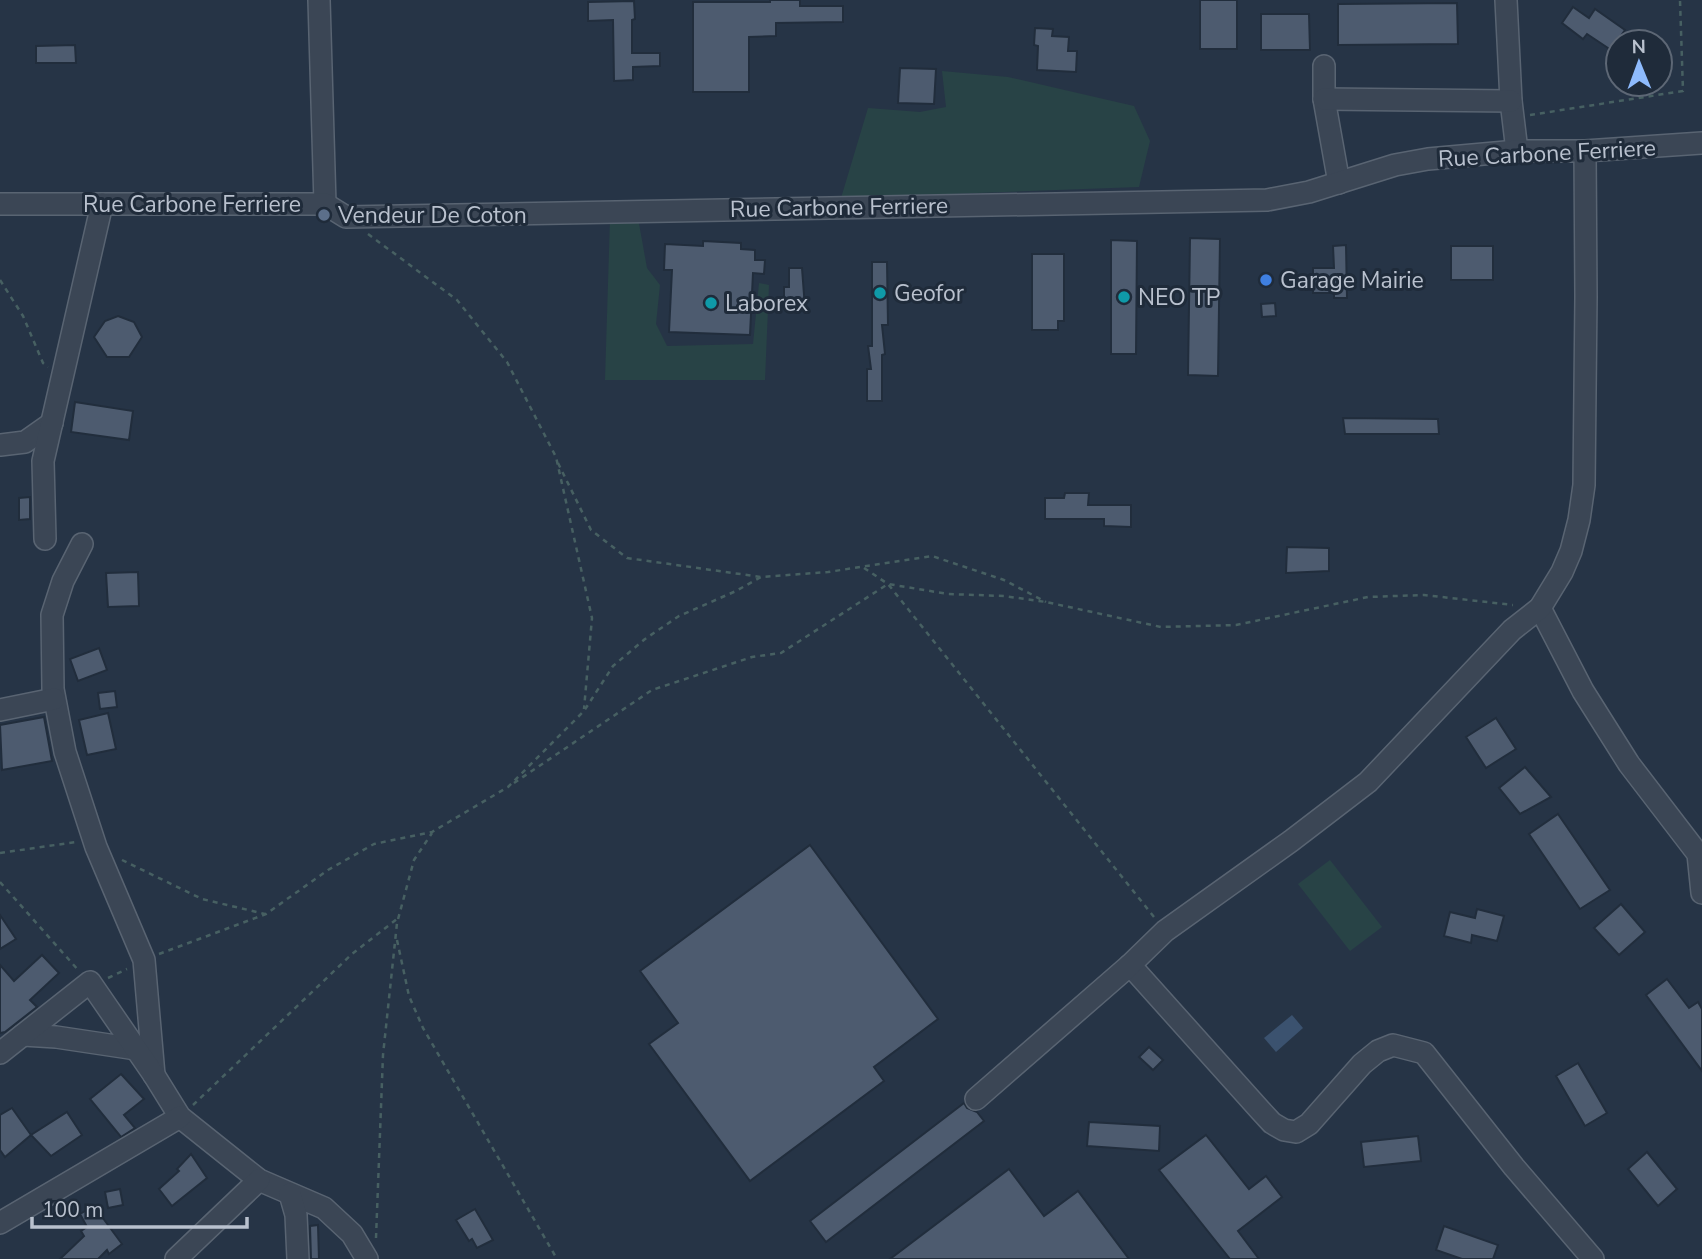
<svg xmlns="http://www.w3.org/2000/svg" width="1702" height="1259" viewBox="0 0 1702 1259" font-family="'Nunito Sans',sans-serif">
<rect width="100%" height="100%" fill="#263446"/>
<!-- green -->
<g fill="#284346">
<path d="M942,71L1008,77L1134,106L1150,141L1139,187L841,198L868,108L920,112L946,107Z"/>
<path d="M638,218L647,268L660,285L656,324L667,346L753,344L759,283L769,285L765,380H605L610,219Z"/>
<path d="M1330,860L1382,927L1350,951L1298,884Z"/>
</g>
<!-- water -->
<path fill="#3b526f" d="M1292,1015L1303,1028L1276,1052L1264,1038Z"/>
<!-- building -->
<g fill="#4d5b6f" stroke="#212d3c" stroke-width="2">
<path d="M770,0H800V6H843V22L776,23V36L749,37V92H693V2H770Z"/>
<rect x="1200" y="0" width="37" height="49"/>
<path d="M634,1L635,19L632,20V53H660V66L633,67V80L614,81L613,20L588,21V2Z"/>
<path d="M1457,3L1458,44L1338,45V4Z"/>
<path d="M1573,7L1589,18L1595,9L1625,30L1611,50L1587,34L1583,39L1562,23Z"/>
<path d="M1261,14H1309L1310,50H1261Z"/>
<path d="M1035,28L1053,29L1052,36L1069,37L1068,51H1077L1076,72L1037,70L1038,46L1034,45Z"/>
<path d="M75,45L76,63H36V46Z"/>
<path d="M900,68L936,69L934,104L898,103Z"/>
<path d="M1190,238L1220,239L1218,376L1188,375Z"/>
<path d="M1111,240L1137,241L1136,354H1111Z"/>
<path d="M703,241L741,243V249L755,250V260H765L764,274L753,273L750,335L669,332L672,270H664L665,244L703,246Z"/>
<path d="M1346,245L1347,298H1334V293H1313V268H1334L1333,246Z"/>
<rect x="1451" y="246" width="42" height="34"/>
<path d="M1032,254H1064V321H1058V330H1032Z"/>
<path d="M872,262H887L888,325H882L885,354L882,355V401H867V369H871L868,346H872Z"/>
<path d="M789,268H802L805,308H792V302L784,301V287H789Z"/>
<path d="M1275,303L1276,316L1262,317L1261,304Z"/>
<path d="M118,316L134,322L142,337L129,357H107L94,337L105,321Z"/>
<path d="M75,402L133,411L129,440L71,432Z"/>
<path d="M1343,418L1438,419L1439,434H1345Z"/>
<path d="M1065,493H1089L1088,505H1131V527L1104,526V519H1045V498H1064Z"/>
<path d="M30,497V519L19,520V498Z"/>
<path d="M1287,547L1329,548V571L1286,573Z"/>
<path d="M138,572L139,606L108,607L106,573Z"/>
<path d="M99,648L107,670L78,681L70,659Z"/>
<path d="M115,691L117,707L100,709L98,693Z"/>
<path d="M108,713L116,749L87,755L79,720Z"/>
<path d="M44,717L52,761L2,770L0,725Z"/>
<path d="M1496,718L1516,749L1486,768L1466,737Z"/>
<path d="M1525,767L1551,797L1520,814L1499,788Z"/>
<path d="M1558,814L1610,890L1580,909L1529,834Z"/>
<path d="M810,845L938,1019L874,1067L884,1081L750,1181L649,1044L678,1023L640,971Z"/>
<path d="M1621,904L1645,932L1619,955L1594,928Z"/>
<path d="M1477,909L1504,916L1497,941L1472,935L1471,943L1444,936L1450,912L1475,918Z"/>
<path d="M0,915L16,939L0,949Z"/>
<path d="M42,955L59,973L30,1000L37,1007L5,1032L0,1033V965L14,981Z"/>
<path d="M1667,979L1689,1008L1698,1002L1702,1009V1071L1646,995Z"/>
<path d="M1149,1047L1163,1060L1153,1070L1139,1057Z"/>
<path d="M1578,1063L1607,1113L1585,1126L1556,1076Z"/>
<path d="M121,1074L144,1099L124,1115L135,1128L121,1137L90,1099Z"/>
<path d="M964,1103L967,1108L977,1112L984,1121L826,1242L810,1221Z"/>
<path d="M12,1108L31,1135L5,1157L0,1150V1115Z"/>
<path d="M67,1112L82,1135L51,1156L31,1135Z"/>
<path d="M1089,1122L1160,1126L1159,1151L1087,1146Z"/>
<path d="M1206,1135L1249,1189L1266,1176L1282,1197L1238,1231L1259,1259H1230L1159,1170Z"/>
<path d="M1418,1136L1421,1161L1364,1167L1361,1142Z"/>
<path d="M1647,1152L1677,1189L1658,1206L1628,1169Z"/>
<path d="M191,1154L207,1178L172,1206L159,1189L179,1171L177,1169Z"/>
<path d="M1009,1169L1044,1216L1078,1191L1129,1259H890Z"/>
<path d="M120,1189L123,1205L108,1208L105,1192Z"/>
<path d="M94,1206L122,1244L109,1254L107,1250L98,1259H60L84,1236L81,1231L87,1227L80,1214Z"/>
<path d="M475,1209L493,1240L477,1248L472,1239L469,1241L456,1220Z"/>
<path d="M318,1225L319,1259H311L310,1226Z"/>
<path d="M1444,1226L1498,1245L1493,1259H1462L1436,1250Z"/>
</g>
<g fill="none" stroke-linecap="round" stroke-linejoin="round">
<!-- minor casing -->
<g stroke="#596472" stroke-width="24">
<g id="minor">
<path d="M319,0L325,204"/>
<path d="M1506,0L1511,101L1517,151"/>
<path d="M1324,66V99L1339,183"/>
<path d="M1324,99L1511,101"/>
<path d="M0,204H325L346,217L1267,200L1309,192L1395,165L1428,159L1517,151H1585L1702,143"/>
<path d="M0,445L25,442L52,423"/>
<path d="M45,539L43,461L102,204"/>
<path d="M82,544L63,581L52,615L53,689L65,752L96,847L144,960L154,1075"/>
<path d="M1540,608L1583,691L1629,764L1698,854L1702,893"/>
<path d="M0,710L54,699"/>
<path d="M1130,965L1260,1110L1272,1123L1284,1130L1296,1132L1309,1124L1362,1064L1378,1051L1393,1045L1424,1053L1514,1167L1593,1259"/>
<path d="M23,1035L56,1037L136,1049"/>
<path d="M0,1053L90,982L154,1075L180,1117L259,1180L324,1208L352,1234L367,1259"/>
<path d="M976,1099L1130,965L1165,931L1291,841L1368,782L1512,630L1540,608L1562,572L1571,551L1579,520L1584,485L1586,297L1585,151"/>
<path d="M290,1194L296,1215L298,1259"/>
<path d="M0,1223L180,1117"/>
<path d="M176,1259L259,1180"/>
</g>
</g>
<!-- path -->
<g stroke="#476062" stroke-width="2.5" stroke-dasharray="5 5" stroke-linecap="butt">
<path d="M1530,115L1683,91L1680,0"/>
<path d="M368,234L457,300L507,362L556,457L592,618L584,709"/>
<path d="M0,280L23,316L43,363L48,367"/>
<path d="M558,463L591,530L627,558L761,577"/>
<path d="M864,568L888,584L1154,917"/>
<path d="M514,783L652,690L752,657L781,653L888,584L948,594L1004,596L1046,602L1161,627L1236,625L1368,597L1424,595L1513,605"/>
<path d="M0,853L76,842"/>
<path d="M122,860L202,899L265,914"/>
<path d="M0,882L79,971"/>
<path d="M397,940L409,996L423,1028L557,1259"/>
<path d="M159,954L266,914L328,870L374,844L432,832L508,787L584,711L613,666L645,639L679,616L736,591L761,577L828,572L932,556L1004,580L1046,602"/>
<path d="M108,978L127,969"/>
<path d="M193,1105L352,954L397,919"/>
<path d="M376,1238L383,1055L397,923L414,860L432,833"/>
</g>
<!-- minor -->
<use href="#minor" stroke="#3b4655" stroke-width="21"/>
</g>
<!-- markers -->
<circle fill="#5c6f8a" stroke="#1f2b3a" stroke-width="2.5" cx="324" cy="215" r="7"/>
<circle fill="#3f7fe0" stroke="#1f2b3a" stroke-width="2.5" cx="1266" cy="280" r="7"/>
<g fill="#0f9aa8" stroke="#1f2b3a" stroke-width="2.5">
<circle cx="880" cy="293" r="7"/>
<circle cx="1124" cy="297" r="7"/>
<circle cx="711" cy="303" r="7"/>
</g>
<g text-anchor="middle" stroke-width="6" stroke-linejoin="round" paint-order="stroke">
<!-- street labels -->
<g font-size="23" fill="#b9c1ce" stroke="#1f2b3a">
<text transform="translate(1547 153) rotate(-3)" y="8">Rue Carbone Ferriere</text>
<text x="192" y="212">Rue Carbone Ferriere</text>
<text transform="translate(839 207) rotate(-1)" y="8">Rue Carbone Ferriere</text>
</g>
<!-- poi labels -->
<g font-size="23" fill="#b9c1ce" stroke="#1f2b3a" text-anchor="start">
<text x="338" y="223">Vendeur De Coton</text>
<text x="1280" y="288">Garage Mairie</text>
<text x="894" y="301">Geofor</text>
<text x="1138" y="305">NEO TP</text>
<text x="725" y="311">Laborex</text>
</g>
</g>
<!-- north arrow -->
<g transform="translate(1639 63) rotate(359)"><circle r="33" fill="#1f2b3a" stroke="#5d6775" stroke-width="2"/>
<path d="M0-5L12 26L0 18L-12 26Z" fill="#8ebbfd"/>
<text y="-10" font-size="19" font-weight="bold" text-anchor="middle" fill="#b9c1ce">N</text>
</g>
<!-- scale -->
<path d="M32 1217v10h215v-10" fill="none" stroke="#b9c1ce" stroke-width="3.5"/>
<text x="42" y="1217" font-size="21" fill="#b9c1ce" stroke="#1f2b3a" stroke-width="5" paint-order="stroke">100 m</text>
</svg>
